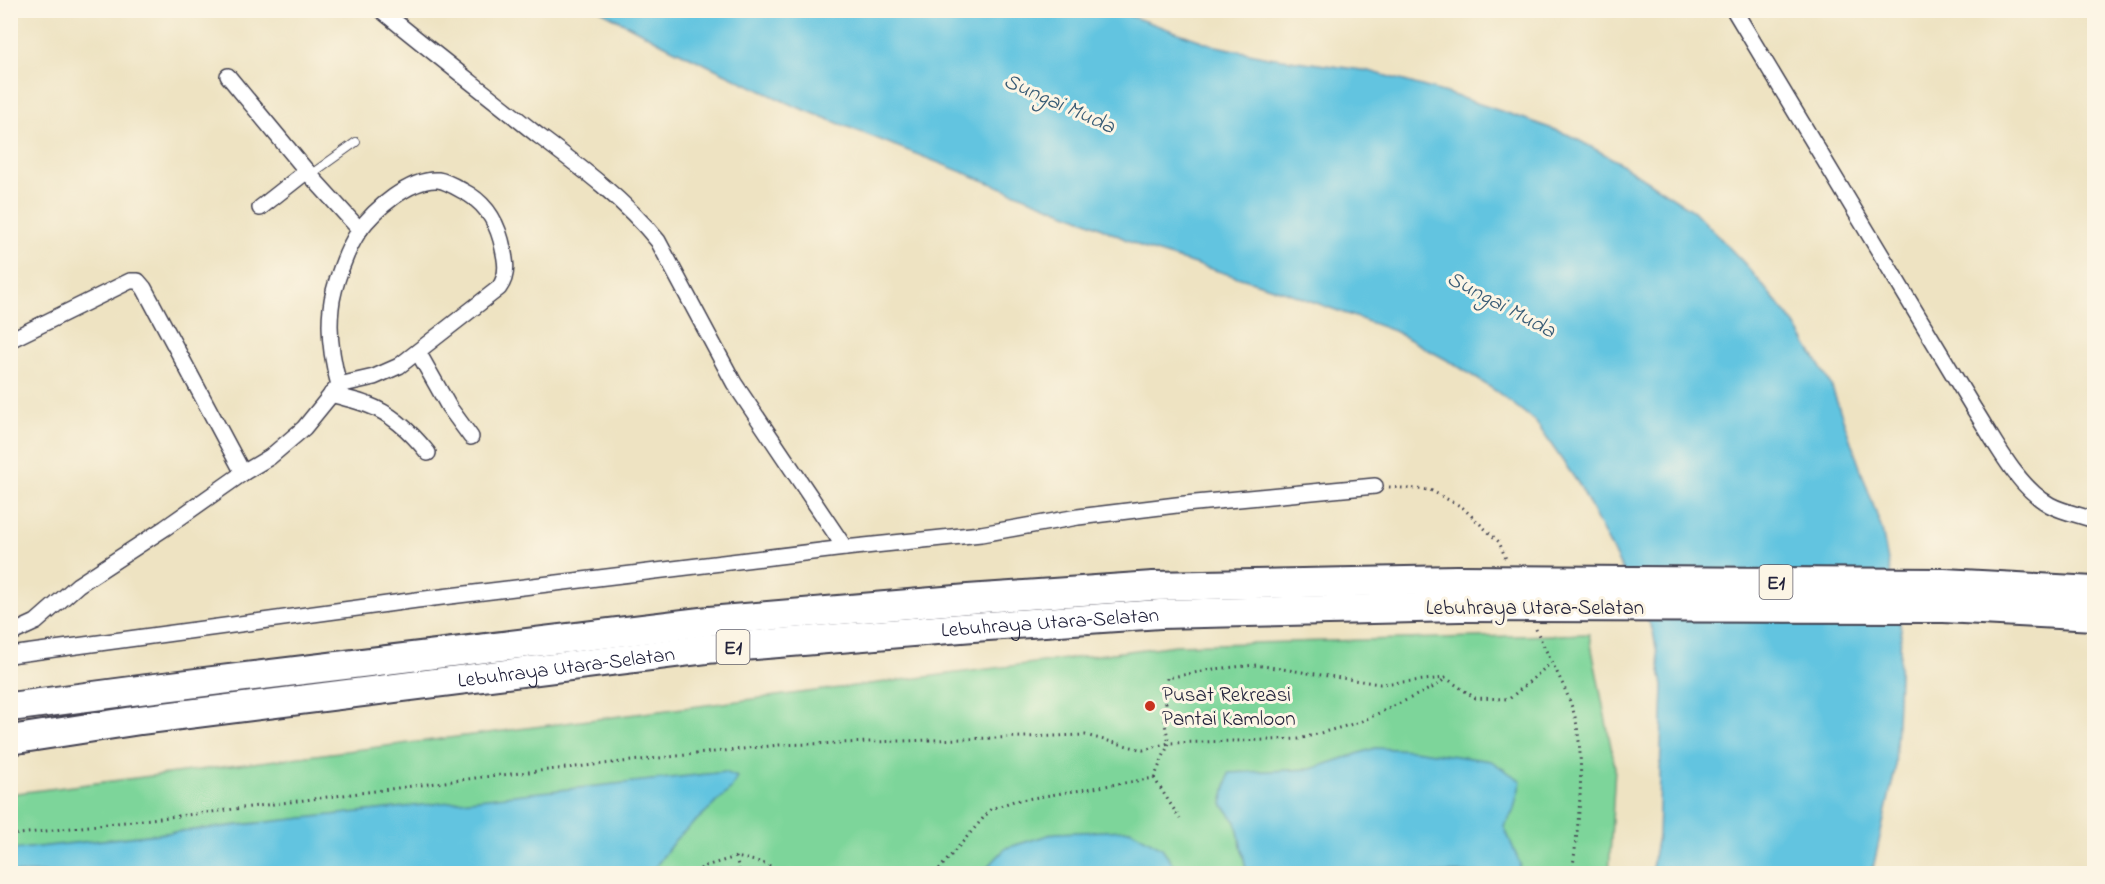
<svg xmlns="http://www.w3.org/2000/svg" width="2105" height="884" viewBox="0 0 2105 884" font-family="'Indie Flower',sans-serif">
<rect width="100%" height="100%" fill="#fcf5e5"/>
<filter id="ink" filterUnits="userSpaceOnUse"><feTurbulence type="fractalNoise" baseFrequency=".0167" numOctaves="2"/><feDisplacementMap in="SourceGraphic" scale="12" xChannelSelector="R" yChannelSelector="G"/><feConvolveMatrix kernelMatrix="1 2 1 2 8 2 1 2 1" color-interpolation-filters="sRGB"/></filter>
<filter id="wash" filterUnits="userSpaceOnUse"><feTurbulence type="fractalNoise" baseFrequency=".008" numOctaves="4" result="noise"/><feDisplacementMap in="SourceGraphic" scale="24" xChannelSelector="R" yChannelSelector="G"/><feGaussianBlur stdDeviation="1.35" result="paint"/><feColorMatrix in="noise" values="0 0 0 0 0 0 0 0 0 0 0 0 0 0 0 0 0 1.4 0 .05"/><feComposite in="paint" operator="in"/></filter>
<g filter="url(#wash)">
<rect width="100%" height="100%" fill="#eee3c2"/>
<!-- green -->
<path fill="#7dd59a" stroke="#507c6a" stroke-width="1.5" d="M1589,634L1615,767L1609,874L11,873L10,794L1176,645Z"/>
<!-- water -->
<g fill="#62c4e0" stroke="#42738e" stroke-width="1.5">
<path d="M601,11H1116L1216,46L1268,57L1369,71L1446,93L1525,119L1569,135L1615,160L1694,211L1745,264L1794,323L1831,385L1882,530L1901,629L1895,770L1872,873H1651L1658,836L1663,686L1653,631L1580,486L1535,421L1496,391L1456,365L1394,331L1286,292L1146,249L1089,222L792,105L671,48Z"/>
<path d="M1375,748L1413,750L1491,761L1521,781L1513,812L1504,826L1520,864L1518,873H1247L1236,822L1222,804L1229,773L1311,769Z"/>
<path d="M725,772L737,777L731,789L675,840L651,873H11V850Z"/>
<path d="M1130,830L1162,848L1179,873H982L1006,848L1055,833Z"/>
</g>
</g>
<g filter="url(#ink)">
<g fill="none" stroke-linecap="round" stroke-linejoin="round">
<!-- lane casing -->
<g stroke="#413f4f" stroke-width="10">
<path id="lane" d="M310,175L356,142"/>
</g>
<!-- street casing -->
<g stroke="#413f4f" stroke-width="18">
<g id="street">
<path d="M381,10C432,52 484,92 535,133C579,166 624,199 658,241L734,383L845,548"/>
<path d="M1734,10L1974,409C1994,440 2017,487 2050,505C2063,512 2080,515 2094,520"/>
<path d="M228,76L310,175L360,230"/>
<path d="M260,208L307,171"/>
<path d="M10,340L130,281H138L144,288L243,473"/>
<path d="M418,352L449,407L471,437"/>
<path d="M331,394C343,398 357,400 368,405C393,414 412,433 428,453"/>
<path d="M10,634L36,622L78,585L165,528L243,473L270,457L304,428L339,385L374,377L399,366L499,288C510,273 505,257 501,240C495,218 483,201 463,191C456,187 446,181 438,180C410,178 374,210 359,231C347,249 333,286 331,308C328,334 332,360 339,385"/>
<path d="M10,655L417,600L845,548L981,534L1078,517L1185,504L1375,486"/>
</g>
</g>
<!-- highway casing -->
<g stroke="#413f4f" stroke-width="32">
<g id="highway">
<path d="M10,707L147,689L709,621L968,599L1153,586L1457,580"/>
<path id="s1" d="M10,740L140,720L706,649L973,627L1160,614L1460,607"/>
</g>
</g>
<!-- path -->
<g stroke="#413f4f" stroke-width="3" stroke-dasharray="1.5 4.5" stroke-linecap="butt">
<path d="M1389,487L1430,490L1462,507L1499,542L1506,559"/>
<path d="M1536,629C1549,660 1571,693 1577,726C1585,775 1578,826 1572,874"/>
<path d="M1154,778L1180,819"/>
<path d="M10,835L204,813L483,777L779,745L1085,735L1143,750L1169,743L1299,739L1360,722L1436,686L1446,678"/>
<path d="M736,857L740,874"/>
<path d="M697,874L702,867L736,857L765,863L784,874"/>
<path d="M935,874L991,809L1014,801L1154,778L1169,743L1165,724L1167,678L1214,669L1256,665L1380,684L1446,678L1475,698L1509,699L1551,663"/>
</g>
<!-- lane -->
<use href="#lane" stroke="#fff" stroke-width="8"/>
<!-- street -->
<use href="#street" stroke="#fff" stroke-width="15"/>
<!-- highway -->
<use href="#highway" stroke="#fff" stroke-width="28"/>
<!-- highway-bridge casing -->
<g stroke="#413f4f" stroke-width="32" stroke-linecap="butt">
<g id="highway-bridge">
<path d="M1457,580L1944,583L2094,591"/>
<path d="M1460,607L1944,608L2094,616"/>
</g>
</g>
<!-- highway-bridge -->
<use href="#highway-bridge" stroke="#fff" stroke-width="28"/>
</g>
</g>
<!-- markers -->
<circle fill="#c8321e" stroke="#fcf5e5" stroke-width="2" cx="1150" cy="706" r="6"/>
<g text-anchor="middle" stroke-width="6" stroke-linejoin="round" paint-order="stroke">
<!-- shield labels -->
<g fill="#fcf5e5" stroke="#63616e" stroke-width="1.5">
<rect x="1759.5" y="565" width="33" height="34" rx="4.5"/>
<rect x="716.5" y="630" width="33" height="34" rx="4.5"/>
</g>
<g font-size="20" font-weight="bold" fill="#22223b">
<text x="1776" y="589">E1</text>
<text x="733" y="654">E1</text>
</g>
<!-- street labels -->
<g font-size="21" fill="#22223b" stroke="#fcf5e5">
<text x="1535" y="614">Lebuhraya Utara–Selatan</text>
<text dy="7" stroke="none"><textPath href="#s1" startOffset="1047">Lebuhraya Utara–Selatan</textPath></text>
<text dy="7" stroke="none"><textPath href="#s1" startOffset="561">Lebuhraya Utara–Selatan</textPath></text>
</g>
<!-- poi labels -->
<g font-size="21" fill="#22223b" stroke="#fcf5e5" text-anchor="start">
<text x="1162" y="701">Pusat Rekreasi<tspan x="1162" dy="24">Pantai Kamloon</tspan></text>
</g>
<!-- water labels -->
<g font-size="22" font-style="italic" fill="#385b75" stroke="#fcf5e5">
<text transform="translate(1060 102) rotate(24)" y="8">Sungai Muda</text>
<text transform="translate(1502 303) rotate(28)" y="8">Sungai Muda</text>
</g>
</g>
<!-- margin -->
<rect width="2105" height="884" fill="none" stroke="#fcf5e5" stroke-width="36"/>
</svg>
